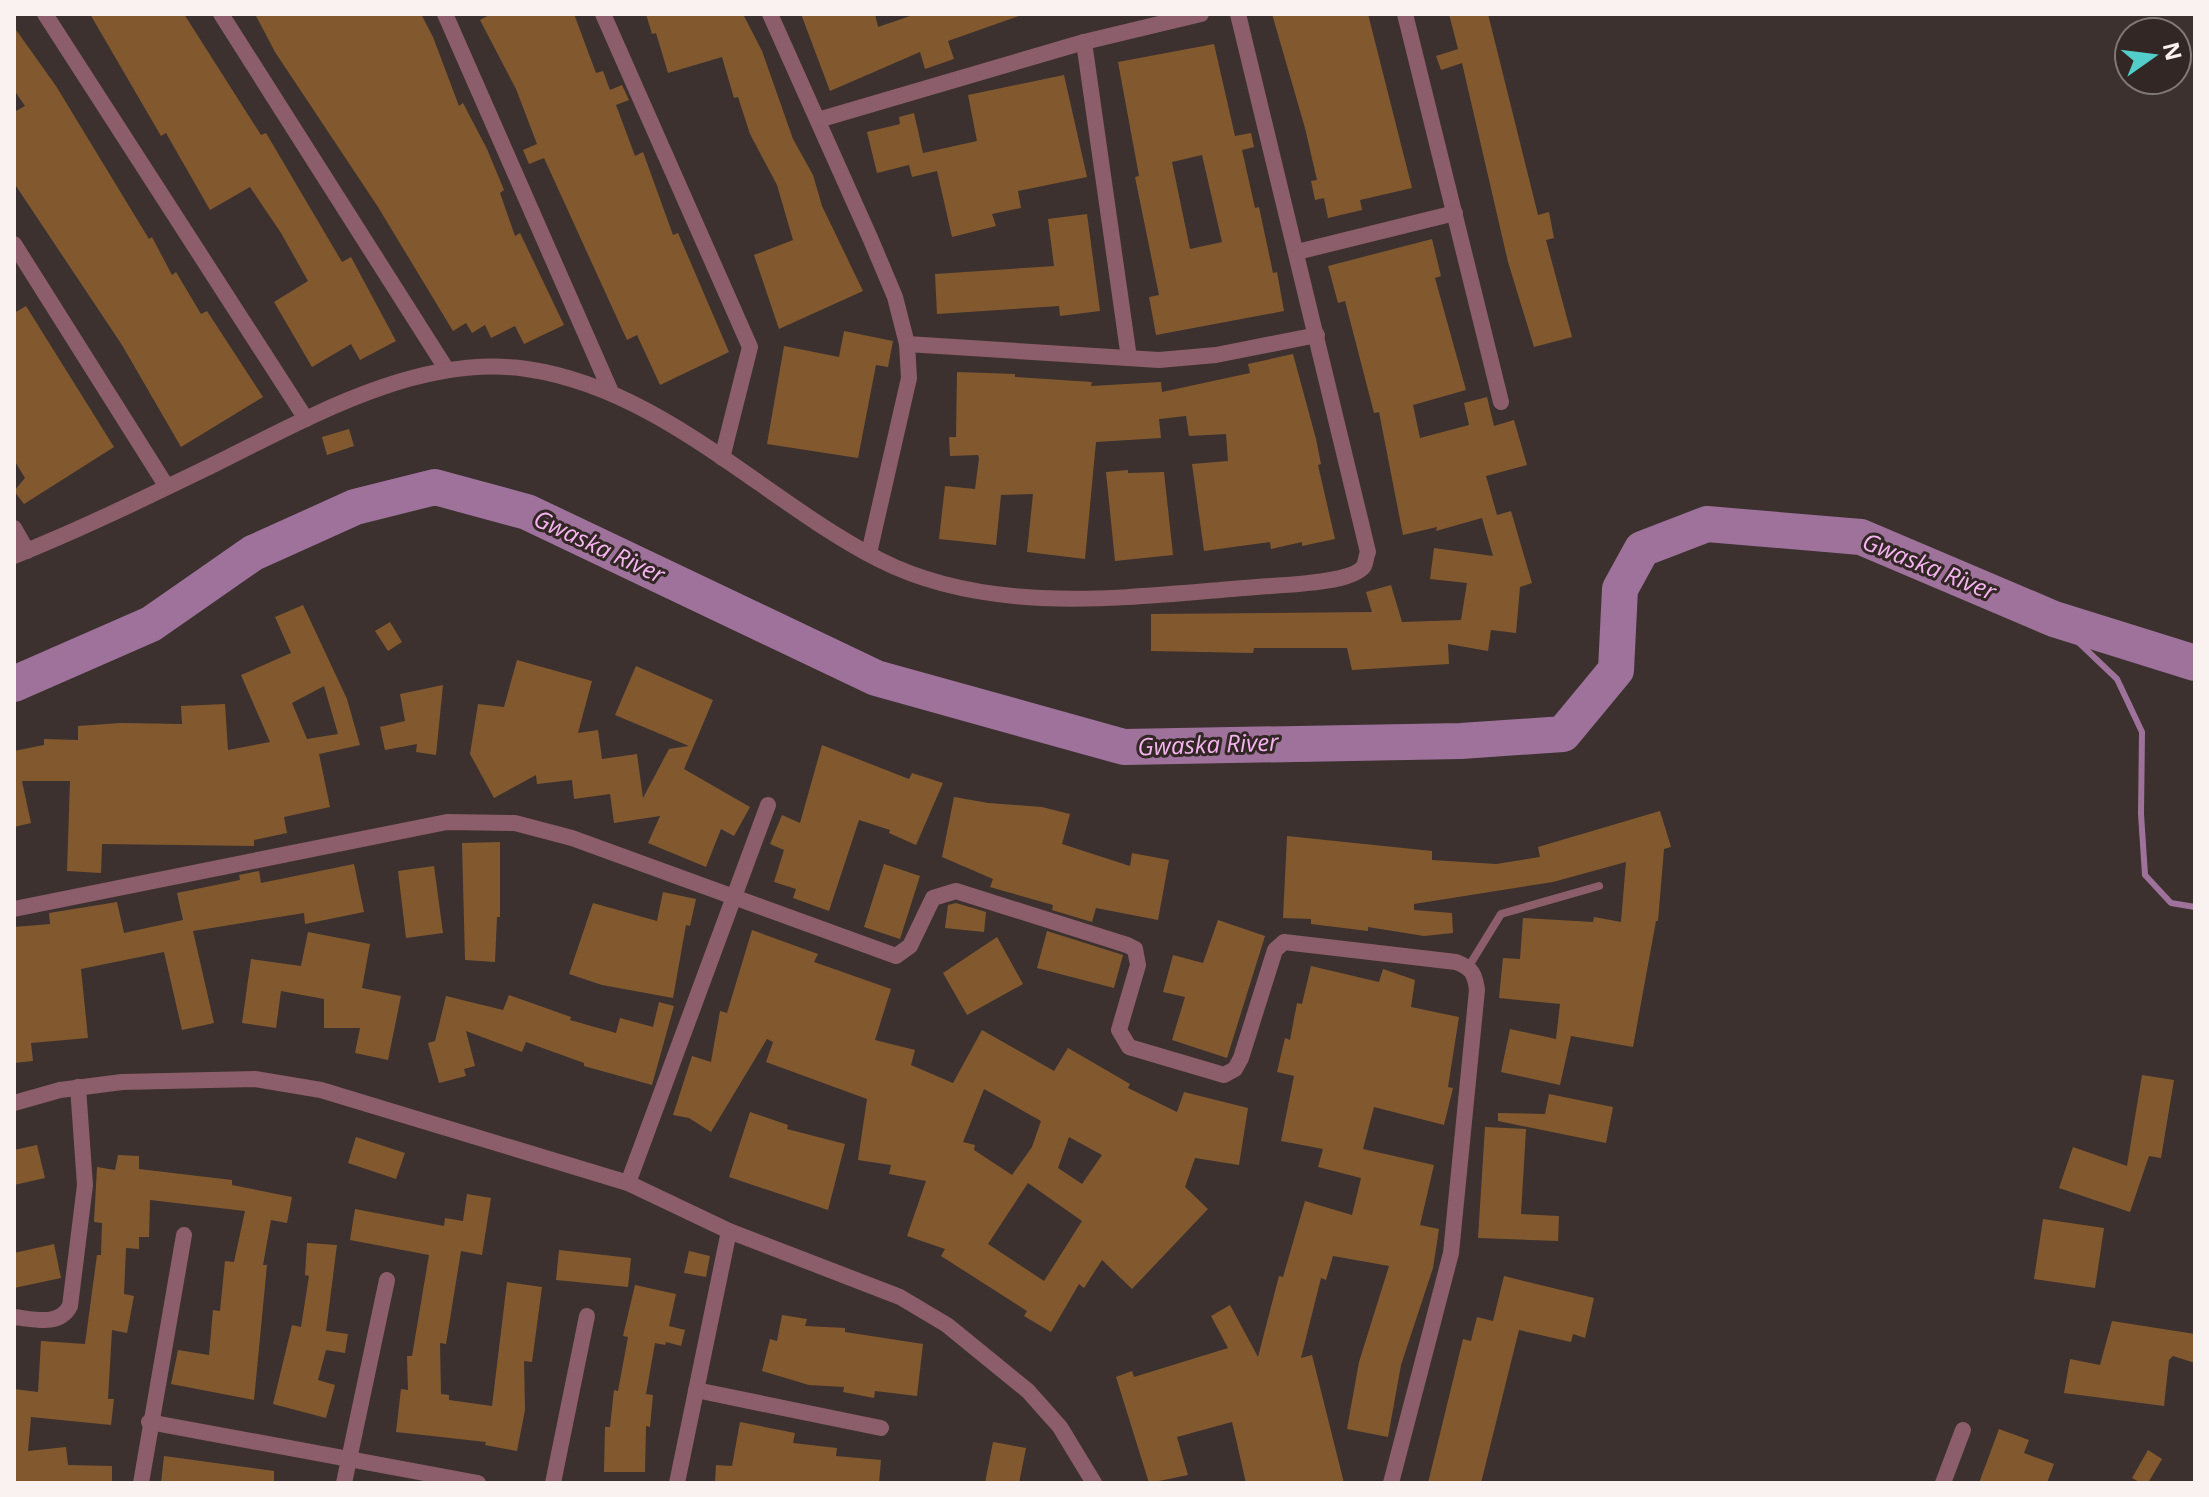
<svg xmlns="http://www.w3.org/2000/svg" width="2209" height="1497" viewBox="0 0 2209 1497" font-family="'Open Sans',sans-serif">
<rect width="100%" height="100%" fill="#3c312e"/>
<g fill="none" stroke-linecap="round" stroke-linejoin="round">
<!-- stream -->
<path stroke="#9e729b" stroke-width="6" d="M2054,619L2117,679L2142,732L2141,814L2145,875L2171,903L2195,907"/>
<!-- river -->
<path stroke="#9e729b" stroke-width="36" d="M14,684L151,624L253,553L355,507L435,487L527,512L876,678L1124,747L1461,741L1563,734L1616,670L1620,589L1642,549L1707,524L1861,537L2054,619L2195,663"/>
</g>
<!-- building -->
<g fill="#82592f" fill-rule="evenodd">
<path d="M90,14H184L261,135L266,133L342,262L351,257L396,341L360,360L351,344L312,367L274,302L308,281L281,233L250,187L210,210L166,133L161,136Z"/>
<path d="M255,14H421L433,37L459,106L463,103L487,149L504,190L500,193L515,236L520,233L564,325L524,344L515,326L491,338L485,325L472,333L466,323L453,331L378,207L275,52Z"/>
<path d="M491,14H574L596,73L603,71L610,90L622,85L629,100L616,105L635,156L643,152L673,235L678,233L729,352L660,385L637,335L627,340L544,158L529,164L523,150L537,144L516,89L480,20Z"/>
<path d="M646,14H743L762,51L793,139L813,175L822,206L863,291L779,329L754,255L793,240L777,185L750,134L738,97L734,98L722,57L668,73L656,33L652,34Z"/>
<path d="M801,14H875L878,27L916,14L1019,16L948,41L954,59L925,69L920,52L830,91Z"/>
<path d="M1272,14H1368L1412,188L1360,200L1362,210L1328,218L1324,198L1315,200L1311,181L1317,180L1305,128Z"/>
<path d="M1449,14H1488L1538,215L1549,212L1554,238L1546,240L1572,337L1534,347L1508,262L1462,63L1441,70L1436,56L1458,49Z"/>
<path d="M14,27L56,86L149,239L152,237L172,275L176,272L201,314L207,311L263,397L181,447L122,345L14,183V112L25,106L14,90Z"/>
<path d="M1214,44L1235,136L1251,133L1254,147L1242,150L1255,208L1259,207L1273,273L1277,272L1284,311L1156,335L1149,297L1159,295L1135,177L1139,176L1118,62ZM1202,155L1222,242L1190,249L1172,162Z"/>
<path d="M1064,75L1087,177L1018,191L1021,208L992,214L996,226L952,237L937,171L912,177L909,165L877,173L867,132L900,124L899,117L914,113L923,153L977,141L968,95Z"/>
<path d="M1087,214L1100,311L1060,316L1059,306L937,314L935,274L1054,266L1048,219Z"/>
<path d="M1432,239L1441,276L1435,278L1466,390L1413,405L1420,438L1469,425L1464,403L1487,397L1494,426L1514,420L1527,465L1486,476L1497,515L1511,511L1532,583L1520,587L1516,633L1491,630L1488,651L1448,644L1449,664L1352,670L1347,648H1254L1253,653L1151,651V614L1372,612L1366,592L1391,585L1402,622L1461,620L1467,583L1430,579L1434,548L1493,556L1482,518L1436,531L1437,527L1403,535L1379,412L1374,413L1345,301L1338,303L1328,266Z"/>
<path d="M26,306L114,447L24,504L14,491L25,478L14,460V313Z"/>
<path d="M844,331L893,341L888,367L876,365L858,458L767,444L784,346L839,357Z"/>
<path d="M1293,354L1316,439L1321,464L1318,465L1335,539L1302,546V542L1271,549L1270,542L1204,551L1192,464L1228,461L1226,434L1189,436L1186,416L1159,419L1161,438L1096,442L1085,559L1027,552L1033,494L1001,495L996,545L939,539L945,486L975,489L979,458L978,455L950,456L949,437H956L957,372L1015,374V377L1092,382L1091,386L1161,382L1162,392L1250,373L1248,364Z"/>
<path d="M349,429L354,446L327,455L322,437Z"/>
<path d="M1128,470V473L1164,472L1173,555L1115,561L1106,472Z"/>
<path d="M303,605L347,699L360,745L319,754L330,807L284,817L287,833L254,840V846L102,844L101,873L67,871L70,781H22L31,823L14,827V751L44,745V739L78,740V726L121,723L182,724L181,706L225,704L228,750L270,742L241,675L291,653L275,617ZM324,686L338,734L307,739L292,703Z"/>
<path d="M390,622L402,642L388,651L375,631Z"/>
<path d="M517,660L592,681L578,733L598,730L602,759L637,754L643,798L669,749L689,746L615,715L636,666L713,700L684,769L750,807L734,836L721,829L706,867L648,843L660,816L614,823L610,794L574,799L572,780L537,784L536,775L494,798L470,754L478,704L504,707Z"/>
<path d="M443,685L436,755L416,752L417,744L385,750L380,727L405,721L400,694Z"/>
<path d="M822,745L909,779L912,773L943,783L916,845L889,833L890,830L859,820L829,911L793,898L796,889L774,882L784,850L770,844L782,815L800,823Z"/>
<path d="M954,797L988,803L1042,807L1070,814L1062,844L1130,866L1132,853L1169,860L1158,920L1096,908L1092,922L1052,910L1053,905L990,887L993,879L942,857Z"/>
<path d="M1660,811L1671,847L1664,849L1658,921H1656L1633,1047L1571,1036L1560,1085L1501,1072L1510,1029L1556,1039L1560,1004L1499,998L1503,958L1520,959L1523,918L1593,922L1594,917L1621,922L1626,862L1553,882L1414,904V910L1452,913L1453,933L1424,936L1368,927V931L1311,924V919L1283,918L1287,836L1432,851V860L1496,864L1540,857L1538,847Z"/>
<path d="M500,842V917H497L495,962L465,960L462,843Z"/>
<path d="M354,864L364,912L305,924L304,913L193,931L214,1023L182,1030L164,952L81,969L88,1038L31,1043L33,1061L14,1063V927L50,924L49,913L117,902L124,933L183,920L177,893L240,880L239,875L259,871L261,883Z"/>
<path d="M884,864L920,876L900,939L864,927Z"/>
<path d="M434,866L443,933L406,938L398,871Z"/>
<path d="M663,892L696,899L690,926L686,925L673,998L602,985L569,974L593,903L657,921Z"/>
<path d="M956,903L986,912L984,932L945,928L948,905Z"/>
<path d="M1218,920L1265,936L1227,1058L1172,1040L1185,997L1163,992L1173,955L1203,963Z"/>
<path d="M752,930L818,954L814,962L891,989L875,1040L915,1050L911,1065L953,1083L982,1030L1054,1071L1068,1048L1130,1084L1128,1088L1177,1112L1184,1092L1248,1108L1239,1165L1195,1158L1185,1187L1208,1209L1132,1289L1102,1260L1084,1288L1079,1284L1051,1332L1024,1316L1027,1311L941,1256L945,1249L907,1236L926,1181L889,1174L891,1165L858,1160L867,1099L766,1062L773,1042L767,1039L711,1132L689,1118L673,1115L692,1056L711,1062L720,1011L727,1013ZM984,1089L1041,1121L1032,1147L1012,1175L974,1150L975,1145L963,1142ZM1069,1137L1102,1155L1082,1184L1058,1168ZM1028,1183L1082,1221L1044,1281L988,1244Z"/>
<path d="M1047,931L1123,955L1114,988L1037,968Z"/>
<path d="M308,932L370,944L362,988L401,996L388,1060L355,1053L360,1028H324V999L281,991L276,1028L242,1023L251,959L301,966Z"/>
<path d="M997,937L1023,984L967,1015L943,973Z"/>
<path d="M1311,966L1379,982L1383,969L1415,980L1411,1007L1459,1017L1448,1087L1453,1088L1444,1125L1374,1107L1363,1149L1434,1165L1420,1225L1439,1229L1433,1268L1401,1365L1388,1437L1347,1429L1359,1362L1389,1266L1333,1256L1326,1280L1321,1278L1301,1358L1312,1355L1344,1483H1246L1232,1422L1177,1437L1188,1475L1149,1483L1116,1377L1132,1371L1134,1377L1228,1348L1211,1316L1230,1305L1258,1357L1279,1276L1283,1277L1305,1201L1352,1215L1361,1178L1318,1167L1323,1149L1281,1141L1294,1076L1277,1072L1285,1038L1290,1040L1297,1003L1302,1004Z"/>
<path d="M509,995L571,1017L570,1020L616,1033L620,1018L653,1027L659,1002L674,1006L652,1085L584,1066V1063L526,1042L522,1052L466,1031L475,1066L464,1069L466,1076L439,1083L428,1043L435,1041L446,996L503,1010Z"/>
<path d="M2142,1075L2174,1080L2161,1158L2149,1156L2130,1212L2059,1188L2073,1147L2127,1166Z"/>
<path d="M1549,1094L1613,1107L1606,1143L1498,1121V1113L1545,1114Z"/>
<path d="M750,1112L788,1125L787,1129L845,1144L828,1210L729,1177Z"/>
<path d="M1485,1127L1526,1129L1521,1214L1559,1216L1558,1241L1478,1238Z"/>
<path d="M356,1137L405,1153L396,1179L348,1163Z"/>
<path d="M37,1145L45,1178L14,1185V1150Z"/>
<path d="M118,1155L139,1156V1169L232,1180V1185L292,1197L287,1223L271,1220L263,1265H267L254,1400L171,1384L178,1350L209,1355L213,1310L220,1311L225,1261L234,1262L245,1211L150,1200L149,1237H139V1249L126,1248L124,1294L134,1296L127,1333L112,1330L108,1399H114L111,1425L31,1417L28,1451L66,1447L68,1465L112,1466V1483H14V1389L38,1392L41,1341L85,1344L97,1255H101L102,1223L94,1222L97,1167L115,1170Z"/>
<path d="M467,1194L491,1198L482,1255L461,1251L446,1344L440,1343L441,1394L449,1395V1400L492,1406L507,1282L542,1287L532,1362L524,1361L525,1410L517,1451L485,1445L486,1442L396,1432L401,1389L408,1390L407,1356H412L429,1255L350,1240L355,1209L444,1226L445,1218L463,1221Z"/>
<path d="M2043,1219L2104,1228L2095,1288L2034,1279Z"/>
<path d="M307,1243L337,1245L326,1331L348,1334L345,1353L326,1350L318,1380L335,1385L326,1418L273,1404L292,1325L301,1327L309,1276L305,1275Z"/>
<path d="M54,1244L61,1278L14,1288V1253Z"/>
<path d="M559,1250L631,1258L628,1287L556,1280Z"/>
<path d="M689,1251L710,1256L706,1277L684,1273Z"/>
<path d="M1504,1276L1594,1298L1585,1338L1573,1334L1571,1342L1519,1330L1481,1483H1428L1463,1339L1471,1341L1477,1317L1493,1321Z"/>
<path d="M635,1285L676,1294L669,1326L685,1330L681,1346L666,1342L665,1345L655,1343L646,1394L653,1395L650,1427L646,1426L645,1472H604L605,1427H610L614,1390L618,1391L628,1337L623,1336Z"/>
<path d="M782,1315L807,1319L805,1326L845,1328V1332L923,1344L917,1396L875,1391L874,1398L843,1392L844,1387L809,1385L762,1371L770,1339L777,1341Z"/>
<path d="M2112,1321L2195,1334V1363L2173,1356L2169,1360L2164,1406L2064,1393L2070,1359L2100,1365Z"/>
<path d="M740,1422L795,1433L793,1443L837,1448L836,1456L881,1460L879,1483L715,1482L716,1465L732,1466Z"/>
<path d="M1999,1429L2029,1440L2024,1453L2054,1464L2047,1483H1979Z"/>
<path d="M993,1442L1026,1448L1019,1483H985Z"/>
<path d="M2148,1450L2162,1459L2148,1483H2141L2132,1478Z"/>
<path d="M164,1456L274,1471V1483H161Z"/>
</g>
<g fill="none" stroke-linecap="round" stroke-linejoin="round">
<!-- lane -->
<path stroke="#8c5d6a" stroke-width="8" d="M1469,966L1501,914L1599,886"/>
<!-- street -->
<g stroke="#8c5d6a" stroke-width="16">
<path d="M45,14L306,419"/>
<path d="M221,14L447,370"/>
<path d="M445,14L611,392"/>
<path d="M603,14L750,347L722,458"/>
<path d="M770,14L871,240L895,297L907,344L909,378L869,553"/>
<path d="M1405,14L1501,402"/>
<path d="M1084,42L1129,358"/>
<path d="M818,120L1084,42L1201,14"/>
<path d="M14,244L167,487"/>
<path d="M1297,252L1455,213"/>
<path d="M907,344L1159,360L1216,355L1317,335"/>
<path d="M14,528L27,551"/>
<path d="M14,556C82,529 149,496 215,464C308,418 419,353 527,369C663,389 763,500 880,560C994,618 1136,596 1257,587C1279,585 1352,584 1364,566C1366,562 1366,556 1368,552L1238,14"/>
<path d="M14,909L447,822L515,823L572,838L896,956L910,946L933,898L956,891L1127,945L1135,949L1138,965L1119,1030L1129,1047L1224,1075L1235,1069L1241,1058L1275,950L1284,942L1456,962C1472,968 1475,974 1477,990L1451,1253L1391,1483"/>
<path d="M14,1103L60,1090L122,1082L255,1079L321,1090L628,1183L729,1231L900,1297L947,1325L1028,1391L1060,1427L1094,1483"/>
<path d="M628,1183L768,805"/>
<path d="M14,1317C34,1319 59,1327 70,1306L85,1185L78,1087"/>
<path d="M696,1390L881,1428"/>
<path d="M149,1422L478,1483"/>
<path d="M141,1483L184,1235"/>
<path d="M344,1483L387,1280"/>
<path d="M553,1483L587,1316"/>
<path d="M677,1483L729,1231"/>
<path d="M1943,1483L1963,1430"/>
</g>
</g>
<g text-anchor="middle" stroke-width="6" stroke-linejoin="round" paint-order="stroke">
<!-- water labels -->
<g font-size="24" font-style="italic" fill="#f6b4f1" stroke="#322724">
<text transform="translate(599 547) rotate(25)" y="8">Gwaska River</text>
<text transform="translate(1929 567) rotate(22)" y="8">Gwaska River</text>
<text transform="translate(1208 745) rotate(-2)" y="8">Gwaska River</text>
</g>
</g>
<!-- border -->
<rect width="2209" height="1497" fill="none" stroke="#faf2f0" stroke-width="32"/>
<!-- north arrow -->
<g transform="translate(2153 56) rotate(76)"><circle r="38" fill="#322724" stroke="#827876" stroke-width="2"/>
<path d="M0-6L14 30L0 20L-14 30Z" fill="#53cdca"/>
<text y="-12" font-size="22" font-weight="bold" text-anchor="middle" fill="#faf2f0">N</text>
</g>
</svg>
